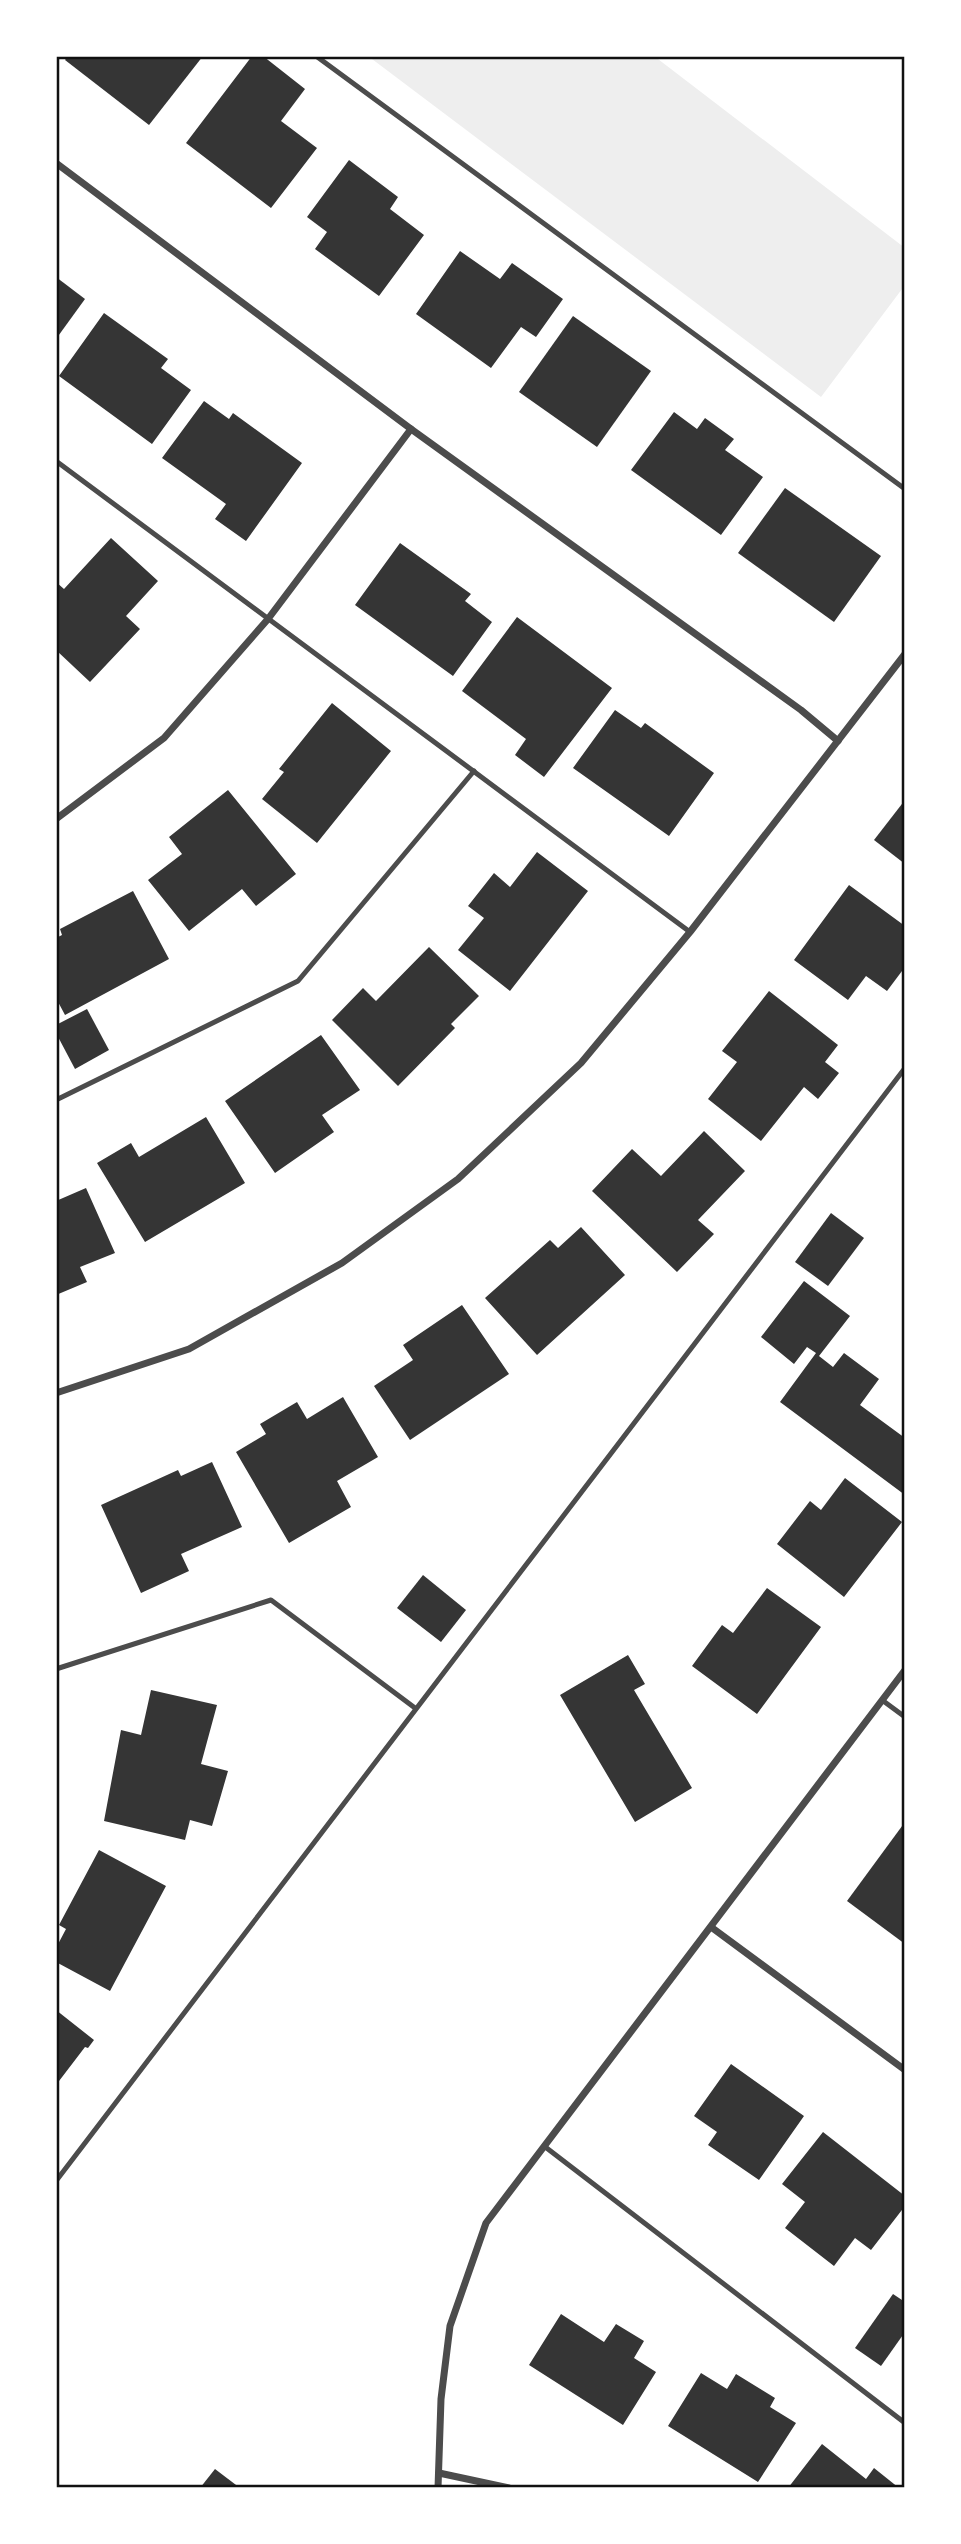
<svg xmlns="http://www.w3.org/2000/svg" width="961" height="2544" viewBox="0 0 961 2544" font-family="'Varela Round',sans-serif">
<rect width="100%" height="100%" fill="#fff"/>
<!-- green -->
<path fill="#eee" d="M368,56H654L905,248V285L821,397Z"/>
<!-- building -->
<g fill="#353535">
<path d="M68,56H203L149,125L65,60Z"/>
<path d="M252,56H263L305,89L281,121L317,148L271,208L186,143Z"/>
<path d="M349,160L398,197L390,209L424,235L379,296L315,249L327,232L307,217Z"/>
<path d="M460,251L500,279L512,263L563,299L536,337L521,327L491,368L416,314Z"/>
<path d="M56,277L85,299L56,339Z"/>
<path d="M104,313L168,359L161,368L191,390L152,444L59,376Z"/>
<path d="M573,316L651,371L597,447L519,392Z"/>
<path d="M204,401L229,419L233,413L302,463L246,541L215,519L226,504L162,458Z"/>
<path d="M674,412L697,429L705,418L734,439L725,450L763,477L721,535L631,470Z"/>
<path d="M785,488L881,556L834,622L738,553Z"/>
<path d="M111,538L158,581L126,616L140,629L90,682L56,650V582L64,589Z"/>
<path d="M400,543L471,594L465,601L492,622L453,676L355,605Z"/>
<path d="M517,617L612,688L544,777L515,755L526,739L462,691Z"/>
<path d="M332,703L391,751L317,843L262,799L284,772L279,769Z"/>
<path d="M615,710L641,728L645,723L714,773L669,836L573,768Z"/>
<path d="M228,790L296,874L256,906L242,889L189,931L148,880L182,854L169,837Z"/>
<path d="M905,800V864L874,840Z"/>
<path d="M537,852L588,891L510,991L458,950L484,918L468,906L494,873L510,887Z"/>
<path d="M849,885L905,926V967L887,991L866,976L848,1000L794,960Z"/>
<path d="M133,891L169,959L65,1015L56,998V938L62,935L60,929Z"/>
<path d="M429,947L479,996L451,1024L455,1028L398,1086L332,1020L363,988L376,1001Z"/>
<path d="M769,991L838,1045L825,1062L839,1073L818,1099L804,1087L761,1141L708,1099L737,1062L722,1051Z"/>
<path d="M87,1009L109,1050L75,1069L56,1033V1025Z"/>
<path d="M321,1035L360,1090L322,1115L334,1132L275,1173L225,1101Z"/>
<path d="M206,1117L245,1183L145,1242L97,1163L131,1143L139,1157Z"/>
<path d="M704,1131L745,1171L698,1220L714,1234L677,1272L592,1191L632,1149L661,1176Z"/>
<path d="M86,1188L115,1253L80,1267L87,1282L56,1295V1201Z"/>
<path d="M831,1213L864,1238L828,1286L795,1262Z"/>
<path d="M581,1227L625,1275L537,1355L485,1298L550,1240L558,1248Z"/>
<path d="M804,1281L850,1316L819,1356L833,1367L844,1353L879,1379L860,1405L905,1438V1495L780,1402L816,1353L807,1347L794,1364L761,1337Z"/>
<path d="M462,1305L509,1374L410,1440L374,1386L413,1360L403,1345Z"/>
<path d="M343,1397L378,1457L337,1481L351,1507L289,1543L236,1452L266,1434L260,1424L297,1402L307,1419Z"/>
<path d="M212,1462L242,1527L181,1554L189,1571L141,1593L101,1505L178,1470L181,1476Z"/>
<path d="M845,1478L902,1522L844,1597L777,1544L810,1501L821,1510Z"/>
<path d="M423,1575L466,1610L441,1642L397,1608Z"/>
<path d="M767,1588L821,1627L757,1714L692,1666L722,1625L733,1633Z"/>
<path d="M628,1655L645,1684L634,1690L692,1788L635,1822L560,1695Z"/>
<path d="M151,1690L217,1705L201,1764L228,1771L212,1826L190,1820L185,1840L104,1821L121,1730L141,1735Z"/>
<path d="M905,1822V1944L847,1901Z"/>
<path d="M99,1850L166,1886L110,1991L56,1962V1948L66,1929L59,1925Z"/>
<path d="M56,2010L94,2040L88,2048L85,2047L56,2085Z"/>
<path d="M731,2064L804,2116L759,2180L708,2145L717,2132L694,2116Z"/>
<path d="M823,2132L905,2196V2206L871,2250L855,2238L834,2266L785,2228L805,2202L782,2184Z"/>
<path d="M893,2294L905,2302V2332L881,2366L855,2348Z"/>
<path d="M561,2314L604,2342L616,2324L644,2341L634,2358L656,2372L623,2425L529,2365Z"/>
<path d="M701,2373L727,2389L736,2374L775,2398L770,2407L796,2423L758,2482L668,2426Z"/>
<path d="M822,2444L866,2479L874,2468L899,2488H788Z"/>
<path d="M215,2469L240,2488H200Z"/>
</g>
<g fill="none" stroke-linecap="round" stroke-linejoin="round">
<!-- service -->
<g stroke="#4c4c4c" stroke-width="5">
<path d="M316,56L905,489"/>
<path d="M56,461L690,932"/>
<path d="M56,1100L298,981L474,771"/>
<path d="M56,1669L271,1600L415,1708"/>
<path d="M882,1700L905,1717"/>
<path d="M544,2146L905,2423"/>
<path d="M56,2181L905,1068"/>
</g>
<!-- minor -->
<g stroke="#4c4c4c" stroke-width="7">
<path d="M56,163L411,429L801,710L838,741"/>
<path d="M56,819L164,738L268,619L411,429"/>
<path d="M56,1393L189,1349L342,1263L458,1179L581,1063L690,932L905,654"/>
<path d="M711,1927L905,2070"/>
<path d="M439,2473L509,2488"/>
<path d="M438,2488L441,2399L450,2326L486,2223L905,1670"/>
</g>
</g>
<!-- border -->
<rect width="961" height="2544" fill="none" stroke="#ffffff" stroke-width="116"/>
<rect x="58" y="58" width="845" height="2428" fill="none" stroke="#111" stroke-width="2.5"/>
</svg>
